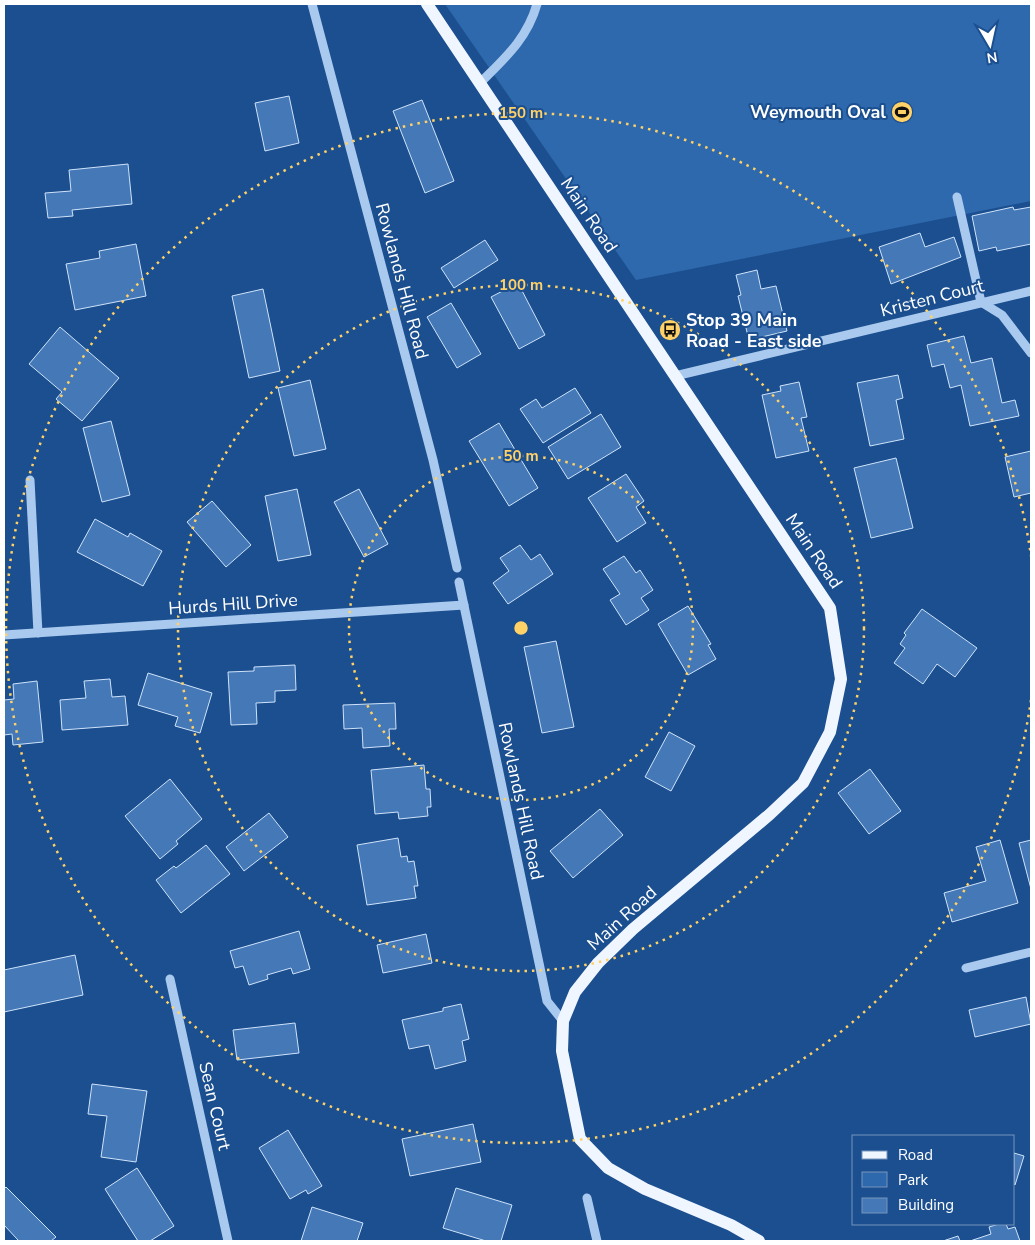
<svg xmlns="http://www.w3.org/2000/svg" width="1035" height="1245" viewBox="0 0 1035 1245" font-family="'Nunito Sans',sans-serif">
<rect width="100%" height="100%" fill="#1b4f8f"/>
<!-- green -->
<path fill="#2e69ad" d="M445,4H1031V201L636,280Z"/>
<!-- building -->
<g fill="#4478b7" stroke="#cfe3fa">
<path d="M289,96L299,143L265,151L255,103Z"/>
<path d="M422,100L454,181L425,193L393,111Z"/>
<path d="M128,164L132,204L72,210L73,216L48,218L45,193L71,191L69,170Z"/>
<path d="M1013,207L1014,210L1031,207V244L997,251L996,247L979,251L972,216Z"/>
<path d="M920,233L925,247L954,237L961,257L891,284L879,247Z"/>
<path d="M485,240L498,260L454,288L441,268Z"/>
<path d="M136,244L146,296L75,310L66,264L100,258L99,251Z"/>
<path d="M757,270L761,289L776,286L787,331L749,340L738,296L741,295L736,275Z"/>
<path d="M518,283L545,335L519,349L491,297Z"/>
<path d="M263,289L280,371L249,378L232,296Z"/>
<path d="M451,303L481,354L457,368L427,317Z"/>
<path d="M60,327L119,378L82,421L56,399L62,392L29,364Z"/>
<path d="M964,336L971,363L992,358L1002,403L1015,400L1019,416L970,426L961,385L950,388L944,364L932,367L927,345Z"/>
<path d="M898,375L903,398L896,400L904,439L870,446L857,383Z"/>
<path d="M310,380L326,449L294,456L278,388Z"/>
<path d="M799,382L807,417L801,418L809,451L776,458L762,395L781,391L780,386Z"/>
<path d="M575,388L591,413L543,443L520,409L536,399L542,408Z"/>
<path d="M601,414L621,447L568,479L548,447Z"/>
<path d="M111,421L130,495L102,502L83,428Z"/>
<path d="M499,423L538,488L509,506L469,441Z"/>
<path d="M1031,451V493L1014,497L1005,457Z"/>
<path d="M896,458L913,528L871,538L854,468Z"/>
<path d="M626,474L644,501L636,507L646,523L617,542L588,498Z"/>
<path d="M297,489L311,555L278,561L265,496Z"/>
<path d="M359,489L388,544L364,557L334,502Z"/>
<path d="M212,501L251,545L226,567L187,522Z"/>
<path d="M95,519L128,537L130,533L162,551L143,586L77,552Z"/>
<path d="M520,545L531,560L540,554L553,574L508,604L493,583L509,571L500,558Z"/>
<path d="M624,556L636,573L640,570L653,590L641,598L649,610L626,625L610,600L620,594L603,569Z"/>
<path d="M688,606L711,644L708,645L716,659L688,675L658,624Z"/>
<path d="M922,609L977,648L955,677L937,664L923,684L894,663L905,648L900,644L906,635L904,633Z"/>
<path d="M556,641L574,727L542,733L524,647Z"/>
<path d="M295,665L296,690L275,691V702L256,703L257,724L231,725L228,672L254,671V667Z"/>
<path d="M148,673L212,693L200,733L175,726L178,717L138,705Z"/>
<path d="M110,679L112,697L125,696L128,725L62,730L60,700L86,698L84,681Z"/>
<path d="M37,681L43,742L13,745L12,734L4,735V700L14,699L13,684Z"/>
<path d="M395,703L396,729H389L390,746L363,748L362,728L344,729L343,705Z"/>
<path d="M669,732L695,746L671,791L645,777Z"/>
<path d="M424,765L426,789H430L431,807H427L428,816L399,819L398,812L375,814L371,770Z"/>
<path d="M870,769L901,811L869,834L838,793Z"/>
<path d="M170,779L202,819L176,841L178,844L160,859L125,816Z"/>
<path d="M600,809L623,835L573,878L550,851Z"/>
<path d="M269,813L288,837L244,871L226,847Z"/>
<path d="M398,838L401,857L407,856L408,862L414,861L418,886H414L416,898L367,905L357,845Z"/>
<path d="M1000,840L1018,903L952,922L944,893L986,881L976,847Z"/>
<path d="M1031,840V889L1019,843Z"/>
<path d="M206,845L230,874L181,913L156,880L174,866L176,868Z"/>
<path d="M299,931L310,969L293,974L291,968L267,975L268,979L249,985L243,966L235,968L230,951Z"/>
<path d="M426,934L432,963L383,973L377,945Z"/>
<path d="M75,955L83,995L4,1012V970Z"/>
<path d="M1026,997L1031,1024L975,1037L969,1010Z"/>
<path d="M461,1004L469,1039L462,1041L466,1061L435,1069L429,1045L409,1049L402,1020L443,1011V1008Z"/>
<path d="M295,1023L299,1053L237,1060L233,1030Z"/>
<path d="M92,1084L147,1091L136,1162L101,1157L107,1116L88,1114Z"/>
<path d="M473,1124L481,1162L410,1176L402,1139Z"/>
<path d="M288,1130L322,1186L308,1194L306,1190L290,1199L259,1148Z"/>
<path d="M1014,1153L1024,1156L1015,1185L1014,1184Z"/>
<path d="M137,1168L174,1226L150,1241H138L105,1189Z"/>
<path d="M6,1187L56,1237L51,1241H16L18,1240L4,1225V1189Z"/>
<path d="M456,1188L512,1205L501,1241H486L443,1228Z"/>
<path d="M312,1207L363,1223L357,1241H301Z"/>
<path d="M999,1224H1006L1008,1229L1015,1227L1020,1241H970L991,1234L989,1227Z"/>
<path d="M958,1236L960,1241H943Z"/>
</g>
<g fill="none" stroke-linecap="round" stroke-linejoin="round">
<!-- minor -->
<g stroke="#a9c9ee" stroke-width="9">
<path d="M312,4L433,460L457,568"/>
<path d="M480,83C505,58 527,39 537,4"/>
<path d="M957,197L981,302L1002,315L1031,353"/>
<path d="M675,376L1031,291"/>
<path d="M30,480L38,633"/>
<path d="M459,582L547,1001L563,1021"/>
<path d="M4,635L464,605"/>
<path d="M966,968L1031,952"/>
<path d="M170,979L228,1241"/>
<path d="M587,1198L597,1241"/>
</g>
<!-- major -->
<path stroke="#f0f6ff" stroke-width="12" d="M427,4L830,608L841,679L830,732L803,783L769,815L633,929L598,963L575,992L563,1021L562,1051L580,1139L608,1168L645,1189L731,1225L759,1241"/>
</g>
<!-- distance rings -->
<g fill="none" stroke="#ffd166" stroke-width="2.5" stroke-dasharray="2.5 5">
<circle cx="521" cy="628" r="172"/>
<circle cx="521" cy="628" r="343"/>
<path d="M1031 700A515 515 0 1 1 1031 556"/>
</g>
<!-- icons -->
<defs>
<g id="stadium-disc" transform="scale(1.125)"><circle r="9.5" fill="#ffd166" stroke="#1b4f8f"/><path d="M0-5a6.5 5 0 1 0 0 10a6.5 5 0 1 0 0-10ZM-3.5-1.8h7v3.6h-7Z" fill="#111"/></g>
<g id="bus-disc" transform="scale(1.125)"><circle r="9.5" fill="#ffd166" stroke="#1b4f8f"/><path d="M-5-6H5V4H4V6H2V4H-2V6H-4V4H-5ZM-3.5-4V0h7V-4ZM-3.5 1.2v1.5H-2V1.2ZM2 1.2v1.5H3.5V1.2Z" fill="#111"/></g>
</defs>
<g fill-rule="evenodd">
<use href="#stadium-disc" x="902" y="112"/>
<use href="#bus-disc" x="670" y="330"/>
</g>
<g text-anchor="middle" stroke-width="4" stroke-linejoin="round" paint-order="stroke">
<!-- poi labels -->
<g font-size="18" font-weight="bold" fill="#fff" stroke="#1b4f8f" text-anchor="end">
<text x="886" y="118">Weymouth Oval</text>
<text x="686" y="326" text-anchor="start">Stop 39 Main<tspan x="686" dy="21">Road - East side</tspan></text>
</g>
<!-- street labels -->
<g font-size="18" fill="#fff" stroke="#1b4f8f">
<text transform="translate(589 215) rotate(56)" y="6">Main Road</text>
<text transform="translate(402 281) rotate(75)" y="6">Rowlands Hill Road</text>
<text transform="translate(932 298) rotate(-14)" y="6">Kristen Court</text>
<text transform="translate(814 551) rotate(56)" y="6">Main Road</text>
<text transform="translate(233 604) rotate(-4)" y="6">Hurds Hill Drive</text>
<text transform="translate(521 801) rotate(78)" y="6">Rowlands Hill Road</text>
<text transform="translate(622 918) rotate(-42)" y="6">Main Road</text>
<text transform="translate(215 1106) rotate(77)" y="6">Sean Court</text>
</g>
</g>
<circle cx="521" cy="628" r="8" fill="#ffd166" stroke="#1b4f8f" stroke-width="2.5"/>
<g font-size="15" text-anchor="middle" font-weight="bold" fill="#ffd166" stroke="#1b4f8f" stroke-width="4" stroke-linejoin="round" paint-order="stroke">
<text x="521" y="118">150 m</text>
<text x="521" y="290">100 m</text>
<text x="521" y="461">50 m</text>
</g>
<!-- border -->
<rect width="1035" height="1245" fill="none" stroke="#ffffff" stroke-width="10"/>
<!-- legend -->
<rect x="852" y="1135" width="162" height="90" fill="#1b4f8f" stroke="#7695bc"/>
<rect x="862" y="1151" width="25" height="8" fill="#f0f6ff" stroke="#7695bc"/>
<text x="898" y="1160" font-size="15" fill="#ffffff">Road</text>
<rect x="862" y="1172" width="25" height="15" fill="#2e69ad" stroke="#7695bc"/>
<text x="898" y="1185" font-size="15" fill="#ffffff">Park</text>
<rect x="862" y="1198" width="25" height="15" fill="#4478b7" stroke="#7695bc"/>
<text x="898" y="1210" font-size="15" fill="#ffffff">Building</text>
<!-- north arrow -->
<g transform="translate(990 45) rotate(171)" stroke="#1b4f8f" stroke-width="4" paint-order="stroke">
<path d="M0-4L9 19L0 12L-9 19Z" fill="#ffffff"/>
<text y="-8" font-size="14" font-weight="bold" text-anchor="middle" fill="#ffffff">N</text>
</g>
</svg>
